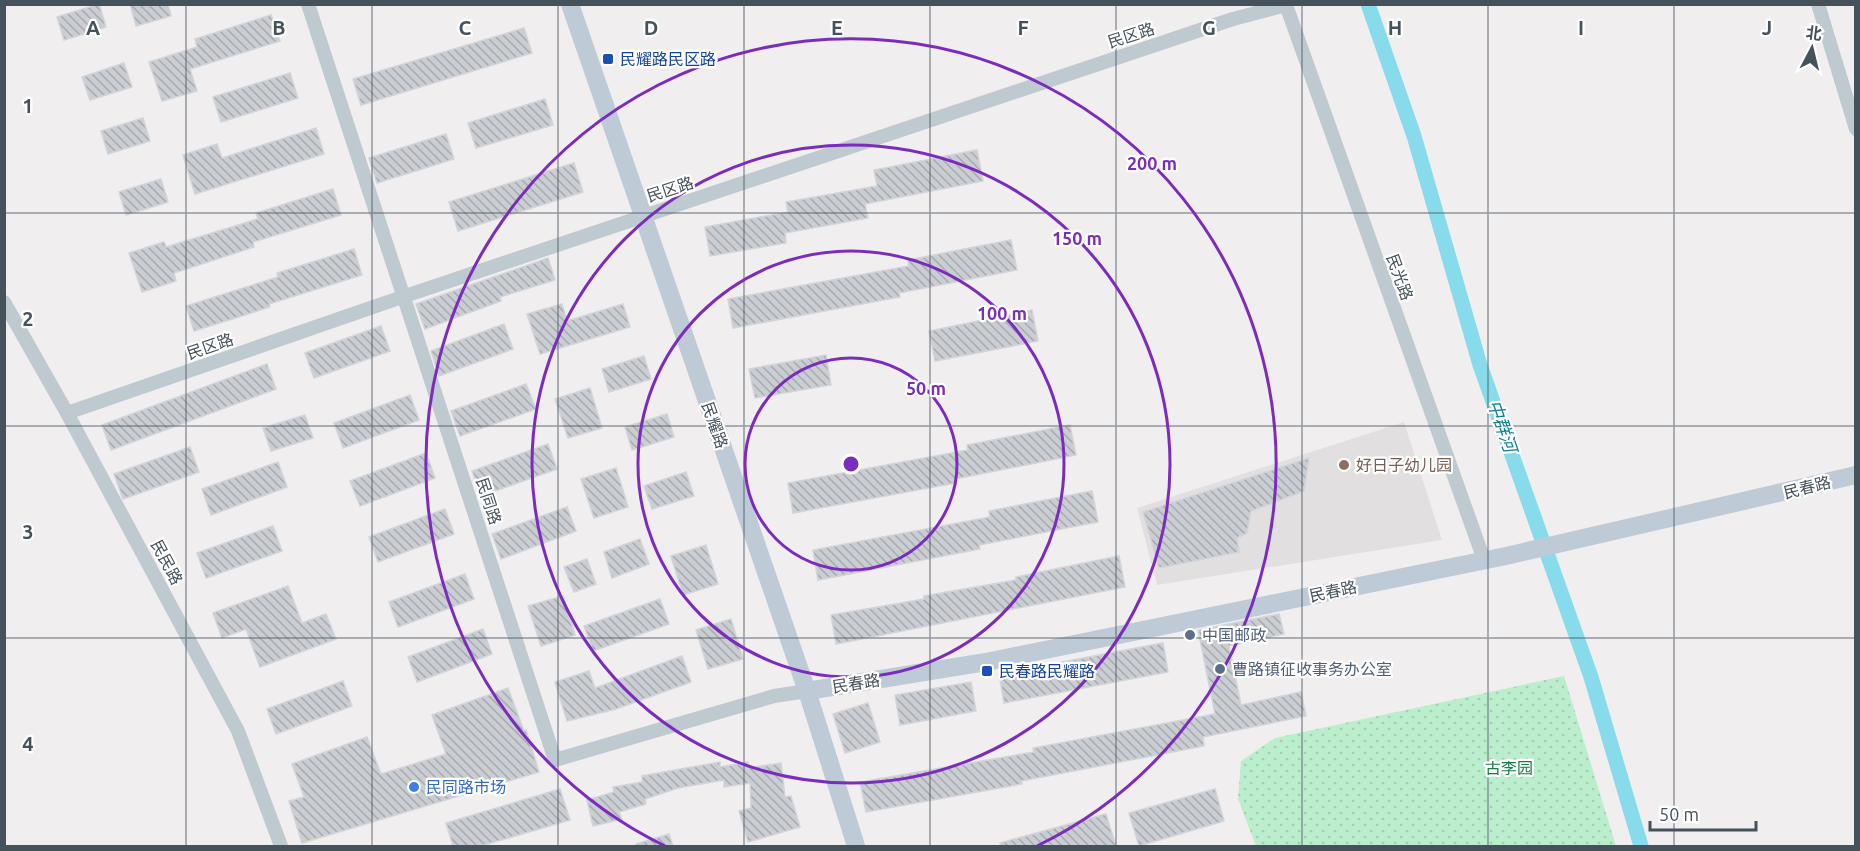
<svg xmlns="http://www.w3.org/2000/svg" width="1860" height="851" viewBox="0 0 1860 851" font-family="Ubuntu,'Noto Sans SC',sans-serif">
<defs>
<pattern id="park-dots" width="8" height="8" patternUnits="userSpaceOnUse" patternTransform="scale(1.5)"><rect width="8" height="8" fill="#bbeecd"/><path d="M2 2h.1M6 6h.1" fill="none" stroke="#a2ceb2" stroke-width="1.8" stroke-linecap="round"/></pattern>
<pattern id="building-back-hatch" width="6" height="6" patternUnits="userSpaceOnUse" patternTransform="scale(1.5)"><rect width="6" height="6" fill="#cacdd2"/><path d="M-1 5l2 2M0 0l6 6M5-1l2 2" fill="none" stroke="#a6a9ad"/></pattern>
</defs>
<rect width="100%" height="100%" fill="#f0eeee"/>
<!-- education -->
<path fill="#e1dfe0" d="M1404,422L1442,540L1157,585L1137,508Z"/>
<!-- park -->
<path fill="url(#park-dots)" d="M1564,676L1616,846H1256L1238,799L1241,761L1275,738Z"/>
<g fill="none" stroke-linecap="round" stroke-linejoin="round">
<!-- canal -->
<path stroke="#88dbeb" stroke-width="15" d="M1368,4L1414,136L1480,365L1591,677L1641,846"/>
</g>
<!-- building -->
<g fill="url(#building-back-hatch)" stroke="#d2d4d9" stroke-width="1.5">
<path d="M99,4L106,27L64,40L57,17Z"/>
<path d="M130,4H168L171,16L136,26Z"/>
<path d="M271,15L280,41L190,69L197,91L162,101L149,62L197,47L195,39Z"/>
<path d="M524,28L532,53L361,105L353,79Z"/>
<path d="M124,63L132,87L90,100L82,77Z"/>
<path d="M290,73L298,98L221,122L213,97Z"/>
<path d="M545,99L553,125L476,148L468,123Z"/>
<path d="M143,118L150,141L108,154L101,131Z"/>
<path d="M316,128L324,154L195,194L183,155L217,144L222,158Z"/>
<path d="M446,134L454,159L377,183L369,158Z"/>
<path d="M977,150L983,181L865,204L868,218L785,233L786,243L710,256L705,227L788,212L786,202L877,186L874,170Z"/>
<path d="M574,163L583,192L458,231L449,202Z"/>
<path d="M161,179L168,202L126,215L119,192Z"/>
<path d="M333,189L341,215L253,242L254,247L174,273L176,281L142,292L129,253L164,242L166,247L258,219L256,213Z"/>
<path d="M1011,240L1017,270L899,293L900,297L733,328L728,299L909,266L908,260Z"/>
<path d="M354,249L362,275L269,304L270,307L194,331L186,306L278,277L277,273Z"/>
<path d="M548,258L555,280L500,297L501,301L425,329L416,304Z"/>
<path d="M562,304L567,321L623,304L630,327L540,354L527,314Z"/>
<path d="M1032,310L1038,341L935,361L929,331Z"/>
<path d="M504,324L513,349L439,376L431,351Z"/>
<path d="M381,326L390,351L314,378L305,353Z"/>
<path d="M826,355L831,385L755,398L749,369Z"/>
<path d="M644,356L651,379L609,392L602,369Z"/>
<path d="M267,364L276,389L111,450L102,425Z"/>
<path d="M526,384L536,409L460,436L451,411Z"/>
<path d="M590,388L602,428L568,438L555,399Z"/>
<path d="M410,395L419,420L343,448L334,423Z"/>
<path d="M667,414L674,437L632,450L625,427Z"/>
<path d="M305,415L313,438L271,451L263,428Z"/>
<path d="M1070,425L1076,455L955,479L956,483L793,513L788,483L968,450L967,445Z"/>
<path d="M548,444L557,469L481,496L472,471Z"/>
<path d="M190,447L199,472L123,499L114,474Z"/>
<path d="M426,453L435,478L360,506L350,481Z"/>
<path d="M1309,458L1304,491L1251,511L1247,533L1237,538L1239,552L1159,568L1143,512Z"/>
<path d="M278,462L287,487L211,515L202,489Z"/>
<path d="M616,468L628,507L594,518L581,479Z"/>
<path d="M686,472L694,496L652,509L644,486Z"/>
<path d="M1092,491L1098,522L979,545L980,549L818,580L813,550L990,517L989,511Z"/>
<path d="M567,507L576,531L501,559L492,534Z"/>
<path d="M445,509L454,534L378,562L369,537Z"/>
<path d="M273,526L282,551L206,578L197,553Z"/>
<path d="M640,539L649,564L612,578L604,552Z"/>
<path d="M706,545L718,584L683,595L671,556Z"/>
<path d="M1119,556L1125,587L836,644L831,615L924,599V596L1016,580V577Z"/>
<path d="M587,559L596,584L574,592L564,567Z"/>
<path d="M465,574L474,599L398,627L389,602Z"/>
<path d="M288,586L302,623L326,614L336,639L260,667L246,629L222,638L213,613Z"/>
<path d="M563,596L575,635L541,646L528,606Z"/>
<path d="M660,599L669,624L593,651L584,626Z"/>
<path d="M1279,614L1284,634L1229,646L1241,705L1301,692L1306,716L1203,737L1204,746L1021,781L1022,784L866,812L860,782L1034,752L1033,748L1215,714L1198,630Z"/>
<path d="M731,619L743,659L708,669L696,630Z"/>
<path d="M483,629L492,654L417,682L408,657Z"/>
<path d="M1163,643L1168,672L1004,703L999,674Z"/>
<path d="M682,656L691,682L616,709L567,721L555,682L589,671L595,688Z"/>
<path d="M343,681L352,706L276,734L267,709Z"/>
<path d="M971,682L976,711L900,725L895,695Z"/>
<path d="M508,688L524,731L526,730L539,772L302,843L289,801L304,797L292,764L367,737L381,774L446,754L432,715Z"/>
<path d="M868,703L880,742L845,753L833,714Z"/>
<path d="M720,762V767L748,762V768L781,763L785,797L791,796L800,827L748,842L739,811L751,808L750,783L724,787V780L678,788L645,799L646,804L619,812L622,819L593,826L587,800L614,792L613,787L642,782V776Z"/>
<path d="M560,789L570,820L481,846H453L446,823Z"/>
<path d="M1215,789L1224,821L1139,846L1129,813Z"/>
<path d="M1106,814L1116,846H1001L1000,843Z"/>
<path d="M669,834L673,846H636V844Z"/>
</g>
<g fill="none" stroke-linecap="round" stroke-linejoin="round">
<!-- street -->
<g stroke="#bec9d0" stroke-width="14">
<path d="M308,4L555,760L774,696L807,691"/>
<path d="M1818,4L1856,129"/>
<path d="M4,302L67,413L238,731L281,846"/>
<path d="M67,413L405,296L1233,19L1286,5L1484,560"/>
</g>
<!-- secondary -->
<g stroke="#becad5" stroke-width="18">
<path d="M570,4L807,691L856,846"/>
<path d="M807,691L986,662L1506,556L1856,475"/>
</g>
</g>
<!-- grid -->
<path fill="none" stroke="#46525b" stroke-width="1.5" stroke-opacity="0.55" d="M186,4V846M372,4V846M558,4V846M744,4V846M930,4V846M1116,4V846M1302,4V846M1488,4V846M1674,4V846M4,213H1856M4,426H1856M4,638H1856"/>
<!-- distance rings -->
<g fill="none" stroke="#7b2cbf" stroke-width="3">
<circle cx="851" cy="464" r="106"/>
<circle cx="851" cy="464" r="213"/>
<circle cx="851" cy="464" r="319"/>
<path d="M665 846A425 425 0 1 1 1037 846"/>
</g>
<!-- markers -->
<g fill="#1a4fb4" stroke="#fff" stroke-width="2">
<rect x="602" y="53" width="12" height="12" rx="3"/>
<rect x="981" y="665" width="12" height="12" rx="3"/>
</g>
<circle fill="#8d6e63" stroke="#fff" stroke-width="2" cx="1344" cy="465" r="6"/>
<g fill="#5c6f8a" stroke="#fff" stroke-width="2">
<circle cx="1190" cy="635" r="6"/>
<circle cx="1220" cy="669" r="6"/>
</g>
<circle fill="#3f7fe0" stroke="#fff" stroke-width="2" cx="414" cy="787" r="6"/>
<g text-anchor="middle" stroke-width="4.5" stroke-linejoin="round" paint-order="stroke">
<!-- street labels -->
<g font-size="16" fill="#46525b" stroke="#fff">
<text transform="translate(1131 35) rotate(-18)" y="6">民区路</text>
<text transform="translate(670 189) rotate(-18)" y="6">民区路</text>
<text transform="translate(1400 277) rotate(70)" y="6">民光路</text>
<text transform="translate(210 346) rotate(-19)" y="6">民区路</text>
<text transform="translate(715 425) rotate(71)" y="6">民耀路</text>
<text transform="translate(1807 487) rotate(-14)" y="6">民春路</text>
<text transform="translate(489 501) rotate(72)" y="6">民同路</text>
<text transform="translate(167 562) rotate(62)" y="6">民民路</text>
<text transform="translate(1333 591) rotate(-12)" y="6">民春路</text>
<text transform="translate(856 683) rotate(-9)" y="6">民春路</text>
</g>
<!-- transit labels -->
<g font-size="16" fill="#164399" stroke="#fff" text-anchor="start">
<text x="620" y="65">民耀路民区路</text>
<text x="999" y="677">民春路民耀路</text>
</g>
<!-- education labels -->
<g font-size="16" fill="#785e54" stroke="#fff" text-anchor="start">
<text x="1356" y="471">好日子幼儿园</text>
</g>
<!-- service labels -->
<g font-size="16" fill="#4e5e75" stroke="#fff" text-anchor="start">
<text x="1202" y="641">中国邮政</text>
<text x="1232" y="675">曹路镇征收事务办公室</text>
</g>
<!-- park labels -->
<g font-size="16" fill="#177c45" stroke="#fff">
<text x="1509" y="774">古李园</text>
</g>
<!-- shop labels -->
<g font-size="16" fill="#366cbe" stroke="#fff" text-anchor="start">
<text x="426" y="793">民同路市场</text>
</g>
<!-- water labels -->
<g font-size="18" font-style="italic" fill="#0c8198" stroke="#fff">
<text transform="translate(1502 426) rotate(71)" y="6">中群河</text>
</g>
</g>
<g font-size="20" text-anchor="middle" font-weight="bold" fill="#46525b" stroke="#fff" stroke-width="4.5" stroke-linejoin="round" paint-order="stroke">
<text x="93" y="35">A</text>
<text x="279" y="35">B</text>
<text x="465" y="35">C</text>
<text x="651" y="35">D</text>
<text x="837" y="35">E</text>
<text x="1023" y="35">F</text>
<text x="1209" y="35">G</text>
<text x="1395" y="35">H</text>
<text x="1581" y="35">I</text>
<text x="1767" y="35">J</text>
<text x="28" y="113">1</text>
<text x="28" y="326">2</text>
<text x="28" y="539">3</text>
<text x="28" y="751">4</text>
</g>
<circle cx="851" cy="464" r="9" fill="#7b2cbf" stroke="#fff" stroke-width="3"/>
<g font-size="18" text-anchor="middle" font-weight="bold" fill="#7b2cbf" stroke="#fff" stroke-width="4.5" stroke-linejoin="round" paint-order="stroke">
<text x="1152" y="170">200 m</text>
<text x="1077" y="245">150 m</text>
<text x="1002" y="320">100 m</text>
<text x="926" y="395">50 m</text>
</g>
<!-- border -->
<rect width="1860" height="851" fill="none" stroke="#46525b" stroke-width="12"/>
<!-- north arrow -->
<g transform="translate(1812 48) rotate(7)" stroke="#ffffff" stroke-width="4.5" paint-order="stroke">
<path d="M0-4.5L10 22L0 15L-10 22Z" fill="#46525b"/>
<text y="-9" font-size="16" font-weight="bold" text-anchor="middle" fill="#46525b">北</text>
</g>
<!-- scale -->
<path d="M1650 821v9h106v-9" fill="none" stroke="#46525b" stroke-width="3"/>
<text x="1659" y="821" font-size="18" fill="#46525b" stroke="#ffffff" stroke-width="4.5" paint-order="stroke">50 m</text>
</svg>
